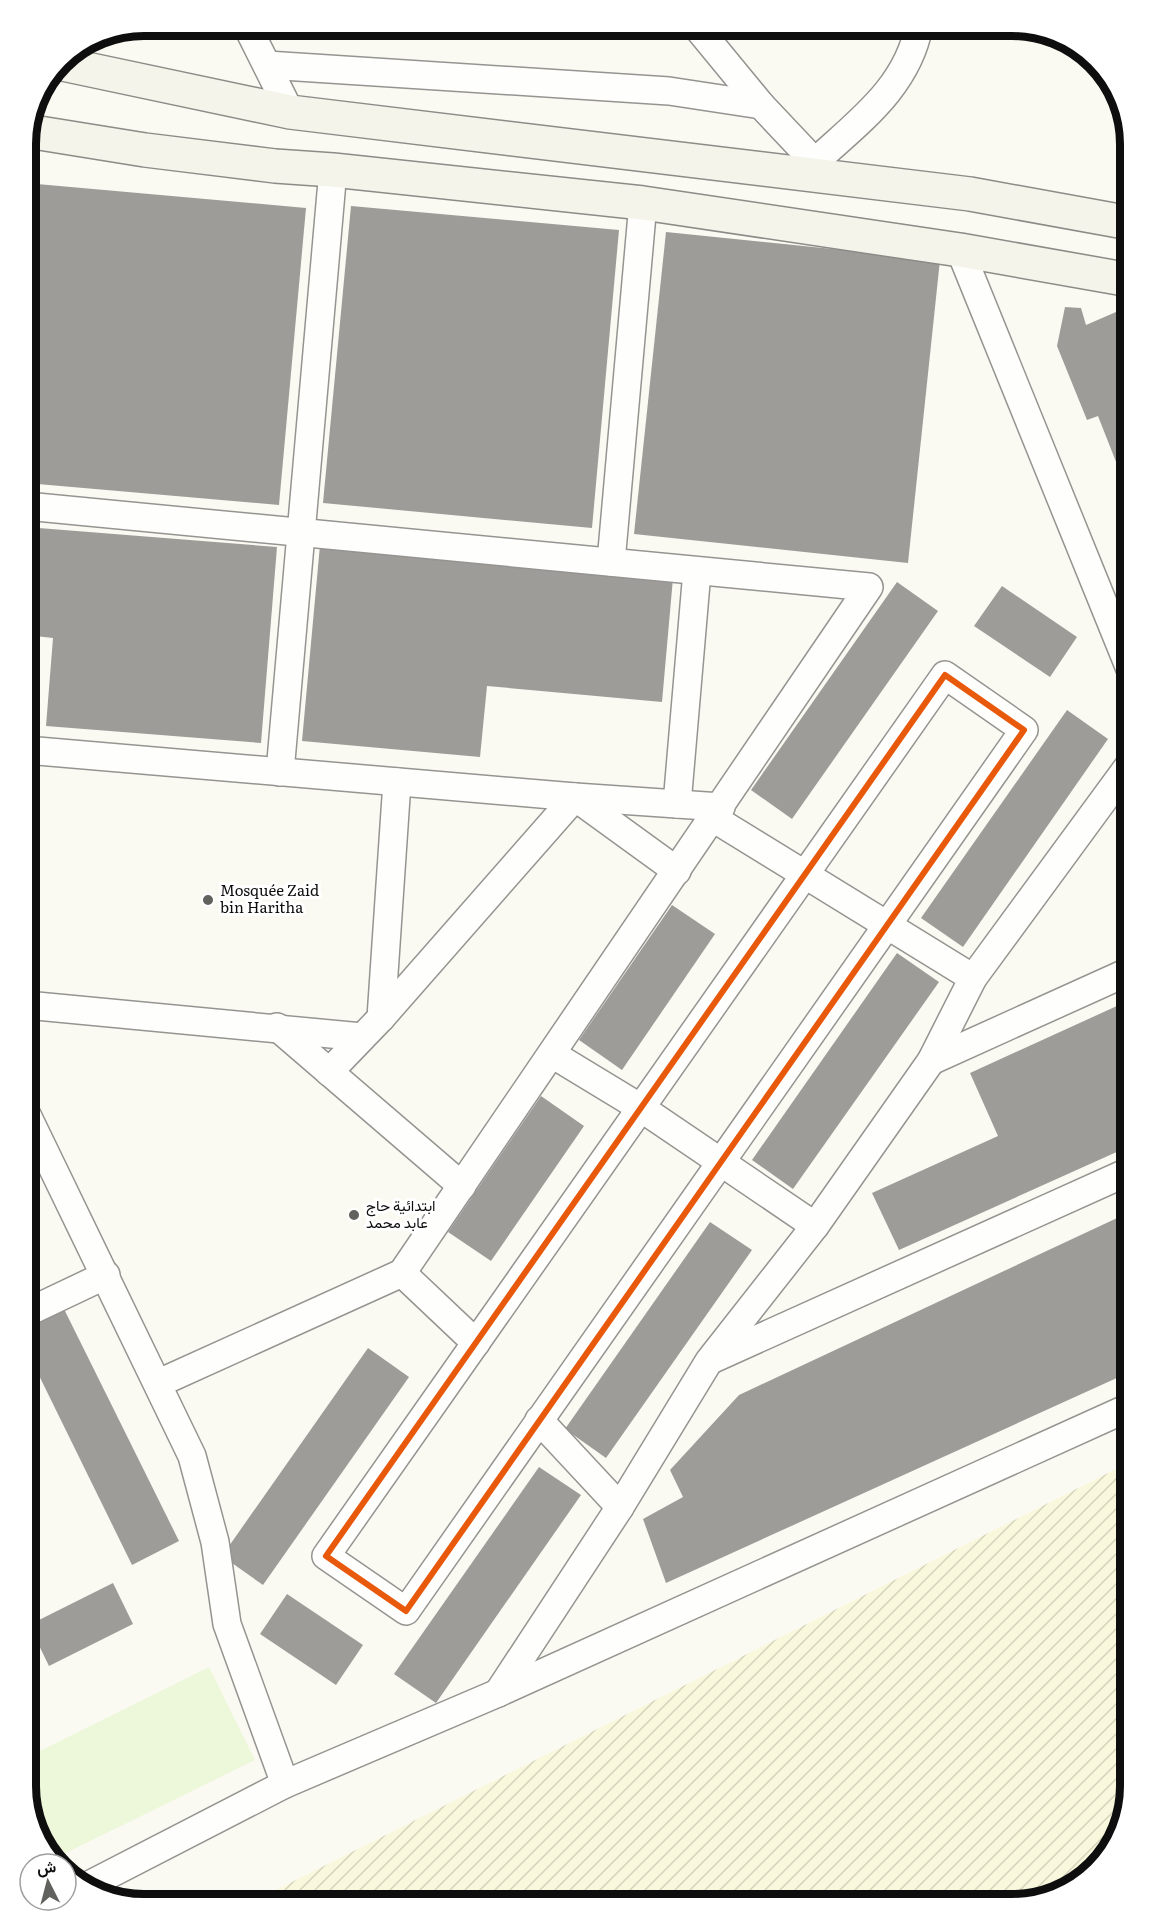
<svg xmlns="http://www.w3.org/2000/svg" width="1156" height="1930" viewBox="0 0 1156 1930" font-family="Literata,Vazirmatn,serif">
<defs>
<pattern id="farmland-furrows" width="10" height="10" patternUnits="userSpaceOnUse" patternTransform="scale(1.5)"><rect width="10" height="10" fill="#f9f8dd"/><path d="M-1 1l2-2M0 10L10 0M9 11l2-2" fill="none" stroke="#d4d3bc"/></pattern>
</defs>
<rect width="100%" height="100%" fill="#fbfaf2"/>
<!-- farmland -->
<path fill="url(#farmland-furrows)" d="M1130,1462V1786L1111,1851L1064,1892L1012,1904H280L274,1891Z"/>
<!-- pitch -->
<path fill="#edf7da" d="M209,1667L255,1760L60,1856L26,1788V1758Z"/>
<!-- building -->
<g fill="#9e9c98">
<path d="M37,184L306,208L279,505L26,483V312Z"/>
<path d="M351,206L619,230L592,528L323,503Z"/>
<path d="M666,232L940,260L908,563L634,534Z"/>
<path d="M1065,307L1081,308L1086,325L1116,312L1130,318V360L1128,362L1130,368V468L1120,472L1098,416L1087,420L1057,346Z"/>
<path d="M26,527L277,547L261,743L46,726L53,638L26,635Z"/>
<path d="M320,545L673,578L662,702L487,686L480,757L302,741Z"/>
<path d="M897,582L938,611L792,819L751,790Z"/>
<path d="M1002,586L1077,637L1050,677L974,626Z"/>
<path d="M1067,710L1108,739L963,947L921,918Z"/>
<path d="M672,905L715,934L622,1070L579,1040Z"/>
<path d="M897,953L939,982L793,1189L752,1160Z"/>
<path d="M1130,1000V1146L899,1250L872,1193L998,1136L970,1073Z"/>
<path d="M541,1096L584,1126L491,1261L448,1232Z"/>
<path d="M1130,1212V1372L666,1583L643,1519L683,1497L670,1470L739,1395Z"/>
<path d="M710,1222L752,1250L606,1458L565,1429Z"/>
<path d="M63,1307L179,1541L132,1565L26,1349V1326Z"/>
<path d="M368,1348L409,1377L263,1585L222,1556Z"/>
<path d="M539,1467L581,1495L436,1703L394,1674Z"/>
<path d="M113,1583L133,1624L49,1666L29,1625Z"/>
<path d="M287,1594L363,1645L336,1685L260,1634Z"/>
</g>
<g fill="none" stroke-linecap="round" stroke-linejoin="round">
<!-- street casing -->
<g stroke="#959491" stroke-width="30">
<g id="street">
<path d="M247,26L290,112"/>
<path d="M696,26L761,105L829,177"/>
<path d="M267,65L669,91L761,105"/>
<path d="M815,162C858,122 907,88 919,26"/>
<path d="M960,250L1130,669"/>
<path d="M26,506L869,587L402,1273"/>
<path d="M611,562L643,203"/>
<path d="M945,675L1024,730L406,1611L326,1556Z"/>
<path d="M26,750L575,797L721,807"/>
<path d="M280,772L333,170"/>
<path d="M677,804L697,571"/>
<path d="M713,818L973,978"/>
<path d="M26,1005L362,1037"/>
<path d="M381,1018L397,782"/>
<path d="M277,1027L462,1186"/>
<path d="M552,1054L641,1108L815,1226"/>
<path d="M931,1061L1130,971"/>
<path d="M329,1072L381,1018L575,797L677,871"/>
<path d="M26,1113L192,1456L215,1542L227,1624L285,1784"/>
<path d="M26,1313L106,1275"/>
<path d="M713,1359L1130,1171"/>
<path d="M159,1383L402,1273L476,1343"/>
<path d="M539,1420L620,1507"/>
<path d="M498,1693L620,1507L709,1361L815,1226L931,1061L973,978L1130,764"/>
<path d="M85,1887L285,1784L498,1693L1130,1407"/>
</g>
</g>
<!-- secondary casing -->
<g stroke="#8b8b87" stroke-width="36">
<g id="secondary">
<path d="M58,63L290,112L970,194L1130,223"/>
<path d="M27,131L145,150L275,166L333,170L643,203L960,250L1130,280"/>
</g>
</g>
<!-- street -->
<use href="#street" stroke="#fefefd" stroke-width="27"/>
<!-- secondary -->
<use href="#secondary" stroke="#f5f4ea" stroke-width="33"/>
<!-- cycleway casing -->
<g stroke="#fff" stroke-width="10">
<path id="cycleway" d="M945,675L1024,730L406,1611L326,1556Z"/>
</g>
<!-- cycleway -->
<use href="#cycleway" stroke="#e8590c" stroke-width="6"/>
</g>
<!-- markers -->
<g fill="#61615e" stroke="#fff" stroke-width="2">
<circle cx="208" cy="900" r="6"/>
<circle cx="354" cy="1215" r="6"/>
</g>
<g text-anchor="middle" stroke-width="6" stroke-linejoin="round" paint-order="stroke">
<!-- poi labels -->
<g font-size="15" fill="#0e0e0e" stroke="#fff" text-anchor="start">
<text x="220" y="896">Mosquée Zaid<tspan x="220" dy="17">bin Haritha</tspan></text>
<text x="366" y="1211">ابتدائية حاج<tspan x="366" dy="17">عابد محمد</tspan></text>
</g>
</g>
<!-- crop -->
<path d="M0 0H1156V1930H0ZM144 36H1012A108 108 0 0 1 1120 144V1786A108 108 0 0 1 1012 1894H144A108 108 0 0 1 36 1786V144A108 108 0 0 1 144 36Z" fill="#fff" fill-rule="evenodd"/>
<path fill="none" stroke="#0e0e0e" stroke-width="8" d="M144 36H1012A108 108 0 0 1 1120 144V1786A108 108 0 0 1 1012 1894H144A108 108 0 0 1 36 1786V144A108 108 0 0 1 144 36Z"/>
<!-- north arrow -->
<g transform="translate(48 1882) rotate(354)"><circle r="28" fill="#ffffff" stroke="#9f9f9f" stroke-width="1.5"/>
<path d="M0-4.5L10 22L0 15L-10 22Z" fill="#61615e"/>
<text y="-9" font-size="16" font-weight="bold" text-anchor="middle" fill="#0e0e0e">ش</text>
</g>
</svg>
